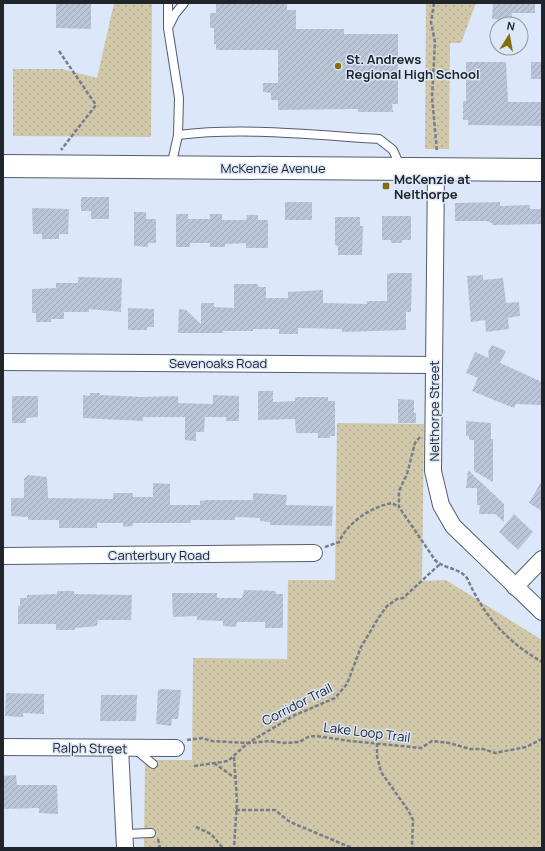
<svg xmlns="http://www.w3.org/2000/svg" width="545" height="851" viewBox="0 0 545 851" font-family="Manrope,sans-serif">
<defs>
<pattern id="park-dots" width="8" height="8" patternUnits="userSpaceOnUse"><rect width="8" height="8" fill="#d0c8a8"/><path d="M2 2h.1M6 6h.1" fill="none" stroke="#b2ac91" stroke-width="1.8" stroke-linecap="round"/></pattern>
<pattern id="building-hatch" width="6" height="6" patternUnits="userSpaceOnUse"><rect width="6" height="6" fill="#bac5d7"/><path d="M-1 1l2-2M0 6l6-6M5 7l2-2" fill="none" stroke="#a0a9b9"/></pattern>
</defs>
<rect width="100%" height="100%" fill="#dce7fa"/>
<!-- park -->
<g fill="url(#park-dots)">
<path d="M114,3H152L151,137L13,136V69H62L97,78Z"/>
<path d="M426,3H476L461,43H450L449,149H425Z"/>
<path d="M337,423L424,424L422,581L446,580L542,640V848H144L145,760H192L193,658L287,659L288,580H335Z"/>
</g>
<!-- building -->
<g fill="url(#building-hatch)">
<path d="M56,3H91V29L56,28Z"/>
<path d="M216,3H287V10H296V29H344V34H398V104H392L393,112H358V109H348L278,110V100H271V93L263,92V83H278V50H216V44H214V28H210V13H216Z"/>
<path d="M493,3H535V13H512V20L492,19Z"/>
<path d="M466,62H506L508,102H542V126L468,125V120H463V101H466Z"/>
<rect x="531" y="62" width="11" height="17"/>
<path d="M81,197H109V219H91V211H81Z"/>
<rect x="285" y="202" width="27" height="18"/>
<path d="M500,202V206L530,205V209H542V224L492,225V223L487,221H455V203Z"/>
<path d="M32,208L69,209L68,234H59V239H42V234H33Z"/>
<path d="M134,212H146V219H156V243H148V247L134,246Z"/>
<path d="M176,214H188V219H210V214H222V220H246L247,215H258V220H268V248H246V243L225,244V247H210V243H190V247H176Z"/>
<path d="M382,216H411V240H402V243H391V240H382Z"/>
<path d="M335,217H360V226H363L362,255H338V246L335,245Z"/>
<path d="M393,273H412L411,312H406V330L342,332V329L298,328V334H279V329H253V331H223V333H178L179,309L186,310L201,324V303H214V307L234,308V284H258V287H266V298H288V292L323,290V303L367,304V301H387V274Z"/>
<path d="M483,275V280L503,278L506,303L519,302L520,316L508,318L509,329L486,332L485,320L471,322L467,276Z"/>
<path d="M78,277L122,278L121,312L89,309V312H64V319H51V322H36V313H32V289L56,288V283H78Z"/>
<path d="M128,308L154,309V327H147V330H128Z"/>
<path d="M492,345L506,351L500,363L542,382V405L516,404L514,408L472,391L478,378L466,373L475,352L489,358L488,352Z"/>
<path d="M258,391H273V402L295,401V397H328V401H335V436H330V438H318V433H296L295,419L258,420Z"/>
<path d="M90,393H100V395L143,397L178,396V403L213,404V395L239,396V421H226V417H205L204,432H196V441L185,440V417H143V421L83,418V395L90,396Z"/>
<path d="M12,396H38V417L26,418V423H12Z"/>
<path d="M398,399L414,400V413H416V423H398Z"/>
<path d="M466,421L491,423V439H493V482L474,471V440H469V436H466Z"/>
<path d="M468,470L504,504V522L495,514H479L480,505H477V488H466Z"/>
<path d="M28,475L47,477L48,498L113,499V493H133V497H153V483L170,484V505H200V501L208,500H253V493L287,495L286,505L333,506L332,526L270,525V522L260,521V518L235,517V520H191V523H133V526L123,527V523H97V528H59V520H28V517L11,516V498H24V479Z"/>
<path d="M542,480V511L529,503Z"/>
<path d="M514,514L533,532L518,550L499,532Z"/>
<path d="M244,590L275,591L276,594H283V628H265V622H237L236,627L223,626V621L197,620V616L173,617L172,593H217V598H242Z"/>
<path d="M57,591H74V594L132,595L131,620H98L97,626L75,628V630H56V624H18V606H20V598H27V595L57,594Z"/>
<path d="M162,689L181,690L178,719H172L171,726L156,724L158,690Z"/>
<path d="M6,693L44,694V714L23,713V717L5,716Z"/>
<path d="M101,695H137L136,721H100Z"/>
<path d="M16,775L17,785H57L58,814L39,813V808L3,809V776Z"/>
</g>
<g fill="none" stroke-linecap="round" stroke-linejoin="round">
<!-- service casing -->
<g stroke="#545d6d" stroke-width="10">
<g id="service">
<path d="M168,25V3"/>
<path d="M178,135C245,127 312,135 379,139L393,150L401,168"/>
<path d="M171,167L178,135L179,98L168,28L175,14L184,3"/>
<path d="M135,749L153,764"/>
<path d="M125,834L151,833"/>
</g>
</g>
<!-- minor casing -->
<g stroke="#545d6d" stroke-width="18">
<g id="minor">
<path d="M436,169L433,471L441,505L453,526L542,612"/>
<path d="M3,362L434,365"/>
<path d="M3,556L314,553"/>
<path d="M515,587L542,559"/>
<path d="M3,747L176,748"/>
<path d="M120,748L125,848"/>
</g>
</g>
<!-- secondary casing -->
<g stroke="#545d6d" stroke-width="24">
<path id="secondary" d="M3,166L542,170"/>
</g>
<!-- path -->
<g stroke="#777e8b" stroke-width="2.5" stroke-dasharray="4 2" stroke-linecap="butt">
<path d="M434,3L431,22L435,42L432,97L437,152"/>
<path d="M59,51L96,105L61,150"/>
<path d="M420,437L415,443L407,474L399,491V507L435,560C444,569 458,567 467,578C484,616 506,641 542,662"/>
<path d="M325,547L339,542C348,522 371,507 392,503L399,507"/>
<path d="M187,740L202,738L212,741L248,743L293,716L335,698L347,684L361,647L379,617L387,606L397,599L403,598L440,564"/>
<path d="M377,743V756L381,772L408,810L413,820L412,848"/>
<path d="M234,757L237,801L234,848"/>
<path d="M214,763L235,778"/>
<path d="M194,766L228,761L248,743L270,741L284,743L299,742L308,737L316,736L351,741L421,748L432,741L449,743L470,749H483L495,753L526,747L542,739"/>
<path d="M236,810H275L290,822L352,848"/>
<path d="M196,827L211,834L223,848"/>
<path d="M158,839L160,848"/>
</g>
<!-- service -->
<use href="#service" stroke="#fff" stroke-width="8"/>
<!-- minor -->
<use href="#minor" stroke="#fff" stroke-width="16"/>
<!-- secondary -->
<use href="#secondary" stroke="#fff" stroke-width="22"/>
</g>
<!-- markers -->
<g fill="#836e0b" stroke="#dce7fa" stroke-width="1.5">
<circle cx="338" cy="66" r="4"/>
<rect x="382" y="182" width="8" height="8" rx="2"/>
</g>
<g text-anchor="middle" stroke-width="3" stroke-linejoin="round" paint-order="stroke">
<!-- poi labels -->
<g font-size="13" font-weight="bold" fill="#20242b" stroke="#dce7fa" text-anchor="start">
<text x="346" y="64">St. Andrews<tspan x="346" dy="15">Regional High School</tspan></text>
<text x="394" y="184">McKenzie at<tspan x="394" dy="15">Nelthorpe</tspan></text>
</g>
<!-- street labels -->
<g font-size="13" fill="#20242b" stroke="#dce7fa">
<text x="273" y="173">McKenzie Avenue</text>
<text x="218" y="368">Sevenoaks Road</text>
<text transform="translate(434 411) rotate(-90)" y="5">Nelthorpe Street</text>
<text x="159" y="560">Canterbury Road</text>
<text transform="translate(297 704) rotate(-27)" y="5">Corridor Trail</text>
<text transform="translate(367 732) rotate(7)" y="5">Lake Loop Trail</text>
<text transform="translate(90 748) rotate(1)" y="5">Ralph Street</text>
</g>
</g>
<!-- border -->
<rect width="545" height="851" fill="none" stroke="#20242b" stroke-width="8"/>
<!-- north arrow -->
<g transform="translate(509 36) rotate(11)"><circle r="19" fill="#dce7fa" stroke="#9199a7"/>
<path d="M0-3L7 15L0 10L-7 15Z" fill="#836e0b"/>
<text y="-6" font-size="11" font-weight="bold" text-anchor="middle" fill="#20242b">N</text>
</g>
</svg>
